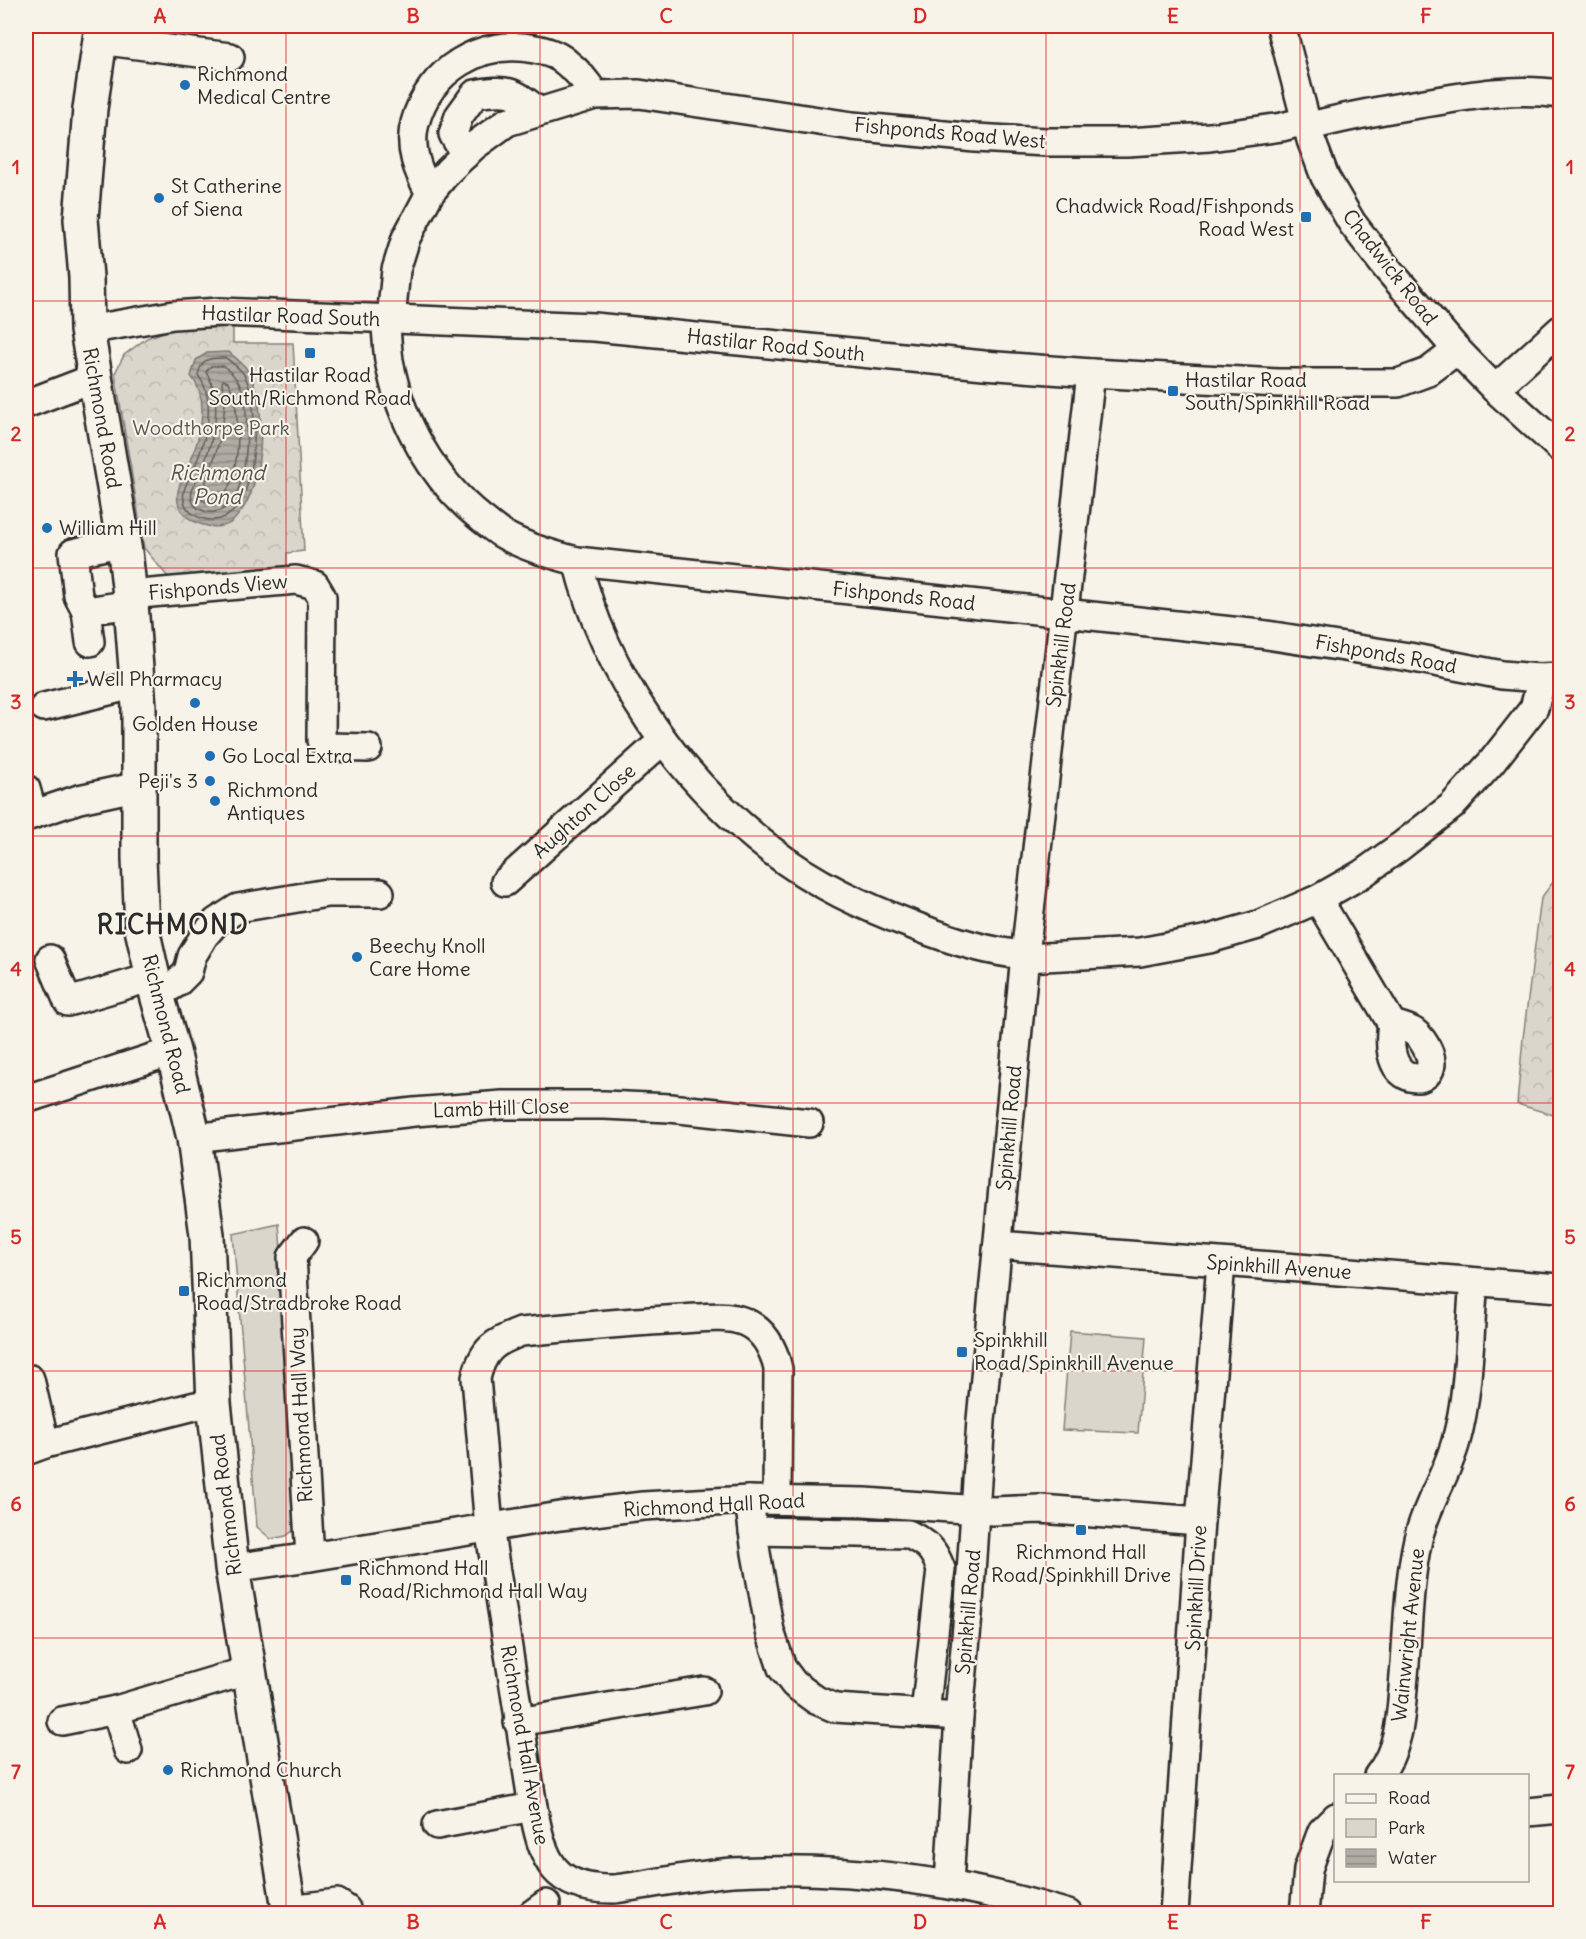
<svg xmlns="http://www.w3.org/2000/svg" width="1586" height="1939" viewBox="0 0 1586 1939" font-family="Delius,sans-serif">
<defs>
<pattern id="forest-crowns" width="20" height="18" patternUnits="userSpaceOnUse" patternTransform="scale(1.5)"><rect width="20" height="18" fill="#dad6cc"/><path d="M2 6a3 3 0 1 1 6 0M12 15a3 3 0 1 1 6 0" fill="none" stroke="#bbb8af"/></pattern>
<pattern id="water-rules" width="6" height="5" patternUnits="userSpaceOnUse" patternTransform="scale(1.5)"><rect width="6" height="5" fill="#afaca4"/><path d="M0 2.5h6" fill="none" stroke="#8f8c86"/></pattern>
</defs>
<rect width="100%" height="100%" fill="#f7f3e8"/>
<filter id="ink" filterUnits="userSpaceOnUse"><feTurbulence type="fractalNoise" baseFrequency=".0167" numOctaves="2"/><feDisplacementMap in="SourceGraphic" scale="12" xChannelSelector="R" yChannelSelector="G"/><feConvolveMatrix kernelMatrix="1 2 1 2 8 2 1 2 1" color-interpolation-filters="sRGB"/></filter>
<g filter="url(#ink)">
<!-- green -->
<g fill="#dad6cc" stroke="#82807c" stroke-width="1.5">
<path d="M279,1224L299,1482L298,1527L286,1536L271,1539L257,1527L233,1234Z"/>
<path d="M1070,1331L1146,1337L1138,1433L1062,1430Z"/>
</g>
<!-- forest -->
<g fill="url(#forest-crowns)" stroke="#82807c" stroke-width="1.5">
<path d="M233,323V343H293L304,551L287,553V567L168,577L144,548L115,373L124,355L147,338L187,324Z"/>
<path d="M1560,873V1117L1517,1104L1523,1038L1541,898Z"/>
</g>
<!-- water -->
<path fill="url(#water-rules)" stroke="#7a7874" stroke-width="1.5" d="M229,352C235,358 244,364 248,371C263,397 263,437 258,466C255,485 248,505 234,520C219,535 181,523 178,502C175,488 185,475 190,463C200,437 211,399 191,376L196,360L207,353Z"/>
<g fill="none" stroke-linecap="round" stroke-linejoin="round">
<!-- shore -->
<g stroke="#605f5b" stroke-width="1.5">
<path d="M226,358C231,362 239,368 243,373C260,400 257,475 240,502C235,510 230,516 220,519C202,523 180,512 184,491C186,482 192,474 195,466C206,439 217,400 198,375C202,357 210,358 226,358Z"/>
<path d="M211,366H224C234,374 241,383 244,396C249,423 251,508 214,512C206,513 194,509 192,500C189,491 198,478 201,470C214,441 224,400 206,372Z"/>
<path d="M223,380L228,382C231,388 234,394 235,400C237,417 239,436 237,453C235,470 227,515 202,500L201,494L211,469L222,432L225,403L222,383Z"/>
</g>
<!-- minor casing -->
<g stroke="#2b2b2b" stroke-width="32">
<g id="minor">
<path d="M1281,26L1311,140L1325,177L1352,223L1385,266L1457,350L1495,389L1560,448"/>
<path d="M99,40L230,57"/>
<path d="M1307,127C1344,117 1382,110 1419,104C1466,96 1513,87 1560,94"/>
<path d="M465,155L453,134L459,116L475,94C508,89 512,90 538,111"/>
<path d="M430,193C418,172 408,148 415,123C429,70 481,38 535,49C546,51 560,56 568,64C579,72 588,84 595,95"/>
<path d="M385,319C387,333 387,347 389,360C400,422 433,480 482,519C489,524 496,531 504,535C527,548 552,555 577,561L1260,634L1409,657L1502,675L1539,678L1560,677"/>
<path d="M391,319L396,270L406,238L430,193L448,171L474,146L507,122L595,95L639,94L852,126L975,138L1046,142H1127L1210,137L1282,127L1305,121"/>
<path d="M87,330L173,315L220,312L594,327L984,365L1091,373L1279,383H1398L1428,372L1457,350"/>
<path d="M1495,389L1560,330"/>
<path d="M26,404L94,378"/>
<path d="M577,561C605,675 679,779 771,850C814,884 865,907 915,926C950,940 987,952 1025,955"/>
<path d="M129,595L296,580L315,585L322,597L321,740L329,747L368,748"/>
<path d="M86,611L78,596L73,553L123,542"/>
<path d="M90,642L86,611L131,604"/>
<path d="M44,707L125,687H137"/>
<path d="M26,789L33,814"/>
<path d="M26,817L79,799L139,786"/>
<path d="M505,882L663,740"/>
<path d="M1318,899L1392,1024C1399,1026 1408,1028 1414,1032C1425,1040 1440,1066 1424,1076C1420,1079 1415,1078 1410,1077C1389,1069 1389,1042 1392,1024"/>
<path d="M1025,958L1140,952L1209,939L1258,925L1318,899L1362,874L1401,846L1452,806L1491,763L1534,708L1539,690V678"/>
<path d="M50,959L68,1002L153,977"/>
<path d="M157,995L177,983L188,972L192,956L204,936L216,922L238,908L327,893H380"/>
<path d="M26,1099L173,1051"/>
<path d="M194,1138L414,1112L502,1105H604L670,1108L809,1123"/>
<path d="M304,1241L292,1257L310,1557"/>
<path d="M998,1245L1560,1288"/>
<path d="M30,1379L45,1444"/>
<path d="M26,1451L45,1444L195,1406L214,1403"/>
<path d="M777,1499L778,1369C774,1350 765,1331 745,1322C727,1314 701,1318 681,1319C628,1322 574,1327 521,1332C494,1342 483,1349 476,1378L489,1527L533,1807C543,1861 553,1890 615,1889C654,1884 694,1875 733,1872C847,1866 959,1880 1068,1914"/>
<path d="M749,1500L756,1553L770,1631L782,1668L794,1684L816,1700L835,1708L959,1716"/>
<path d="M753,1531L908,1534C928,1544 933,1548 941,1569L925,1714"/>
<path d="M232,1568L310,1557L560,1516L643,1506L749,1500L865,1502L993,1511L1040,1509L1200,1521"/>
<path d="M116,1710L128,1750"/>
<path d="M62,1721L116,1710L250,1670"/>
<path d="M518,1722L704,1691"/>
<path d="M1378,1776C1401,1748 1401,1710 1404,1676C1408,1631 1408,1583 1418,1539C1426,1505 1447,1475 1456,1441C1470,1390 1469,1334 1474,1282"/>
<path d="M1528,1812L1560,1809"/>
<path d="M437,1825L533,1807"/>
<path d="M949,1884L959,1716L969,1603L981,1420L1025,955L1091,373"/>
<path d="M290,1909L337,1903L346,1909V1914"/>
<path d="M532,1914L546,1904"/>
<path d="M1174,1914L1200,1521L1221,1263"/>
<path d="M1304,1914L1308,1869L1322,1831L1336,1817"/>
</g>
</g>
<!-- major casing -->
<g stroke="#2b2b2b" stroke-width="38">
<path id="major" d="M102,26L90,109L81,219L86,277L87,330L125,552L131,604L139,707V858L142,929L157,995L173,1051L194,1138L207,1235L214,1403L232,1568L290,1914"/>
</g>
<!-- minor -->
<use href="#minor" stroke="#f7f3e8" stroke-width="27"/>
<!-- major -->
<use href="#major" stroke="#f7f3e8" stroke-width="33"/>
</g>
</g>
<!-- grid -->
<path fill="none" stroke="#d62828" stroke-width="1.5" stroke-opacity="0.55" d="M286,26V1914M540,26V1914M793,26V1914M1046,26V1914M1300,26V1914M26,301H1560M26,568H1560M26,836H1560M26,1103H1560M26,1371H1560M26,1638H1560"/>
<!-- markers -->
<g fill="#1f6fb2" stroke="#f7f3e8" stroke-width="2">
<circle cx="185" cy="85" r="6"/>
<circle cx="159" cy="198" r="6"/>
<rect x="1300" y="211" width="12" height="12" rx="3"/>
<rect x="304" y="347" width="12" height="12" rx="3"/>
<rect x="1167" y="385" width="12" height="12" rx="3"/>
<circle cx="47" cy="528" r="6"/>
<path d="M72 670h6v6h6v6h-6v6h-6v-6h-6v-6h6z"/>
<circle cx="195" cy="703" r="6"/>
<circle cx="210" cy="756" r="6"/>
<circle cx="210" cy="781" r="6"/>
<circle cx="215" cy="801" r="6"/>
<circle cx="357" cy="957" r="6"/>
<rect x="178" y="1285" width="12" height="12" rx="3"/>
<rect x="956" y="1346" width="12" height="12" rx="3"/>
<rect x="1075" y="1524" width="12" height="12" rx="3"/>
<rect x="340" y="1574" width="12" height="12" rx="3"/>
<circle cx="168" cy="1770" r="6"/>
</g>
<g text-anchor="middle" stroke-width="4.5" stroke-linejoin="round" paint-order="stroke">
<!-- poi labels -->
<g font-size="20" fill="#2b2b2b" stroke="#f7f3e8" text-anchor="start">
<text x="197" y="81">Richmond<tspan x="197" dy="23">Medical Centre</tspan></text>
<text x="171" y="193">St Catherine<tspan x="171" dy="23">of Siena</tspan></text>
<text x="1294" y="213" text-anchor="end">Chadwick Road/Fishponds<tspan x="1294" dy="23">Road West</tspan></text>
<text x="310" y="382" text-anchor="middle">Hastilar Road<tspan x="310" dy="23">South/Richmond Road</tspan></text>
<text x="1185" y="387">Hastilar Road<tspan x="1185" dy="23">South/Spinkhill Road</tspan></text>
<text x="59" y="535">William Hill</text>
<text x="87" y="686">Well Pharmacy</text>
<text x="195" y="731" text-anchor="middle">Golden House</text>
<text x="222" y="763">Go Local Extra</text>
<text x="198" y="788" text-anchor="end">Peji's 3</text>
<text x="227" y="797">Richmond<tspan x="227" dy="23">Antiques</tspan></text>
<text x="369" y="953">Beechy Knoll<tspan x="369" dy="23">Care Home</tspan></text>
<text x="196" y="1287">Richmond<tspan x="196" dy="23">Road/Stradbroke Road</tspan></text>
<text x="974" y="1347">Spinkhill<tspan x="974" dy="23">Road/Spinkhill Avenue</tspan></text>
<text x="1081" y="1559" text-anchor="middle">Richmond Hall<tspan x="1081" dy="23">Road/Spinkhill Drive</tspan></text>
<text x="358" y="1575">Richmond Hall<tspan x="358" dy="23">Road/Richmond Hall Way</tspan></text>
<text x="180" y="1777">Richmond Church</text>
</g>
<!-- street labels -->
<g font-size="20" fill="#2b2b2b" stroke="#f7f3e8">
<text transform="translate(950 133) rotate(5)" y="7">Fishponds Road West</text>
<text transform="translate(1390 267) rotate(52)" y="7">Chadwick Road</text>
<text transform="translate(291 316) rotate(2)" y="7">Hastilar Road South</text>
<text transform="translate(776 345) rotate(6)" y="7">Hastilar Road South</text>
<text transform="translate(102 418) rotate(80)" y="7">Richmond Road</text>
<text transform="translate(218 587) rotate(-5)" y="7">Fishponds View</text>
<text transform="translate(904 596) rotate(6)" y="7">Fishponds Road</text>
<text transform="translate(1061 645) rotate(-83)" y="7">Spinkhill Road</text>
<text transform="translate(1386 654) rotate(10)" y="7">Fishponds Road</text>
<text transform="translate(584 811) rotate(-42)" y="7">Aughton Close</text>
<text transform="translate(166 1024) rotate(76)" y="7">Richmond Road</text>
<text transform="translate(501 1108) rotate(-2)" y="7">Lamb Hill Close</text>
<text transform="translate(1009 1128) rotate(-85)" y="7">Spinkhill Road</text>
<text transform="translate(1279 1267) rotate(4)" y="7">Spinkhill Avenue</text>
<text transform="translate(301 1415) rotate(-93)" y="7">Richmond Hall Way</text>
<text transform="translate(226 1505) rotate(-97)" y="7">Richmond Road</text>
<text transform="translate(714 1505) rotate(-3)" y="7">Richmond Hall Road</text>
<text transform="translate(1196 1588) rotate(-87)" y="7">Spinkhill Drive</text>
<text transform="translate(968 1612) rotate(-85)" y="7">Spinkhill Road</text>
<text transform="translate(1408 1635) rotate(-84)" y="7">Wainwright Avenue</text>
<text transform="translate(525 1745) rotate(80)" y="7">Richmond Hall Avenue</text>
</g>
<!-- park labels -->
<g font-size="20" fill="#575653" stroke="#f7f3e8">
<text x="211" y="435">Woodthorpe Park</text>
</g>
<!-- water labels -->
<g font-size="21" font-style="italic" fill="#53524f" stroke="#f7f3e8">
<text x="217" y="480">Richmond<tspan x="217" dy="24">Pond</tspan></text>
</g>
<!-- district labels -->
<g font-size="26" font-weight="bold" letter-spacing="1.5" fill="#2b2b2b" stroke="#f7f3e8">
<text x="173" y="934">RICHMOND</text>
</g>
</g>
<!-- margin -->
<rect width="1586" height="1939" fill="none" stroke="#f7f3e8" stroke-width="66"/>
<!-- legend -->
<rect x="1334" y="1774" width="195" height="108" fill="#f7f3e8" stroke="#a5a39c" stroke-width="1.5"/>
<rect x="1346" y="1794" width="30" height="9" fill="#f7f3e8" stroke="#a5a39c" stroke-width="1.5"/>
<text x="1388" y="1804" font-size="18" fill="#2b2b2b">Road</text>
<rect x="1346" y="1819" width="30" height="18" fill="#dad6cc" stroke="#a5a39c" stroke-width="1.5"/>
<text x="1388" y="1834" font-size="18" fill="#2b2b2b">Park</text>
<rect x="1346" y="1849" width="30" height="18" fill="url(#water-rules)" stroke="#a5a39c" stroke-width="1.5"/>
<text x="1388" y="1864" font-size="18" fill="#2b2b2b">Water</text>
<rect x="33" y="33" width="1520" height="1873" fill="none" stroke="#d62828" stroke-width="2"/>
<g font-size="20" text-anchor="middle" font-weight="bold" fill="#d62828">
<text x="160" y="23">A</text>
<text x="413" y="23">B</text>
<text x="666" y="23">C</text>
<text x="920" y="23">D</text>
<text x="1173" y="23">E</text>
<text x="1426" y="23">F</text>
<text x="16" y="174">1</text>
<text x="1570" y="174">1</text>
<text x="16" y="441">2</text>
<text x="1570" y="441">2</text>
<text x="16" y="709">3</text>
<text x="1570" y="709">3</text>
<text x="16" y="976">4</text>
<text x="1570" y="976">4</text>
<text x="16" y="1244">5</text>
<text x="1570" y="1244">5</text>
<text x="16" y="1511">6</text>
<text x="1570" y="1511">6</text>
<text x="16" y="1779">7</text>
<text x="1570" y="1779">7</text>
<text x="160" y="1929">A</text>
<text x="413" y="1929">B</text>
<text x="666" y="1929">C</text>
<text x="920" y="1929">D</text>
<text x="1173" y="1929">E</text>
<text x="1426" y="1929">F</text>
</g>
</svg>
